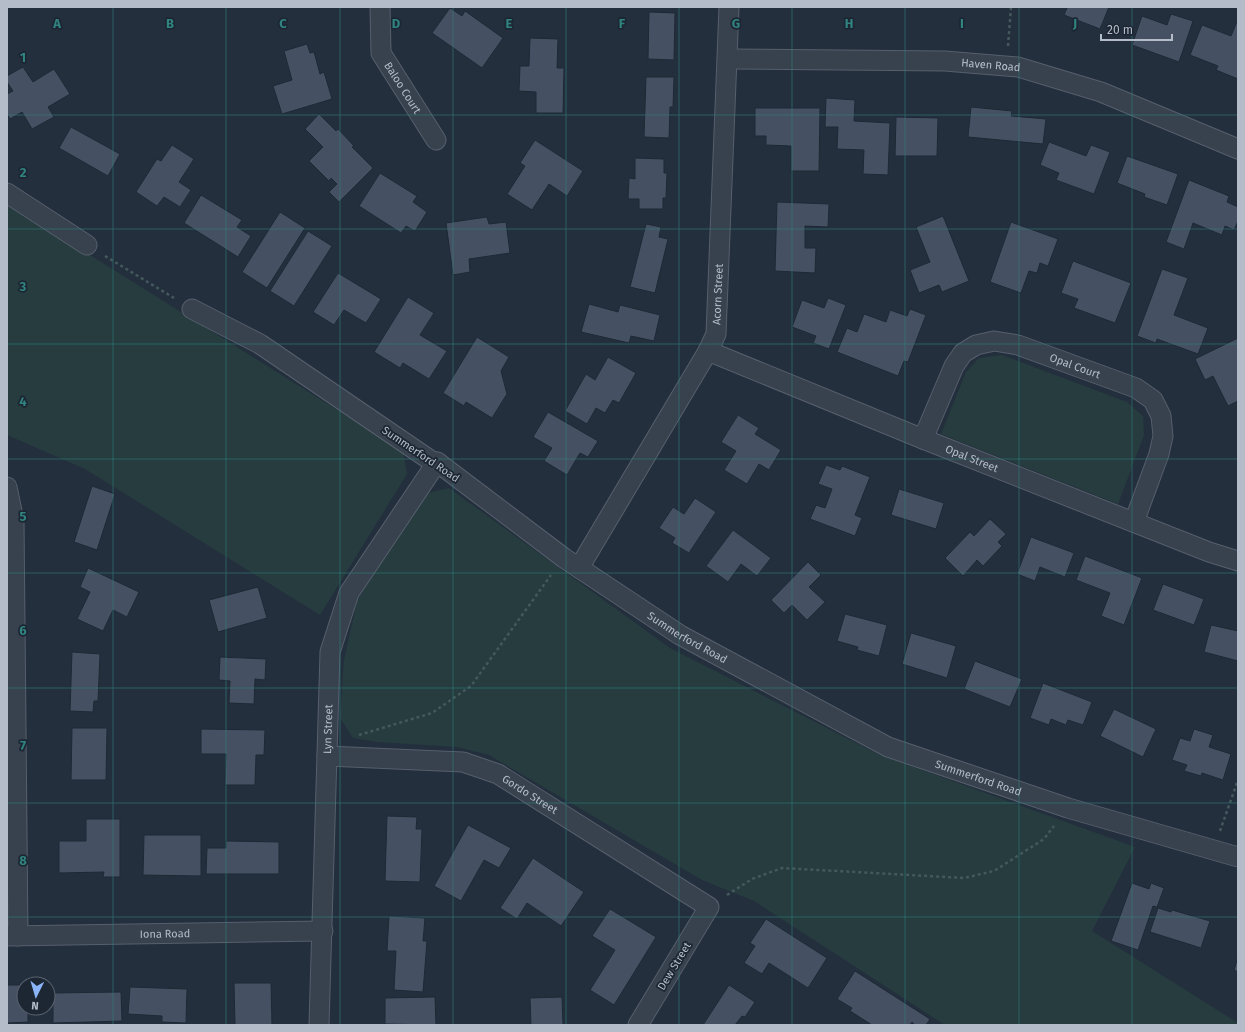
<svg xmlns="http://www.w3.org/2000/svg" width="1245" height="1032" viewBox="0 0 1245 1032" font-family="'Fira Sans',sans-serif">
<rect width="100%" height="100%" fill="#242f3e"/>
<!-- green -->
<g fill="#263c3f">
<path d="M7,203L403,451L407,474L320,615L85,469L7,435Z"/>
<path d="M1002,355L1127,402L1143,416L1144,435L1118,504L941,434L966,372L979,358Z"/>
<path d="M449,488L670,648L878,754L1135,847L1092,931L1238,1023V1025H945L754,901L702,880L489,755L457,747L377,742L353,738L340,718L344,660L357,601L423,494Z"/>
</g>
<!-- building -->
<g fill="#455162" stroke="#1f2835">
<path d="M1065,7H1109L1100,29L1064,15L1067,8Z"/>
<path d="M450,8L462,16L465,11L503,38L482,68L432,33Z"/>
<path d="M649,12L675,13L674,60L648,59Z"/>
<path d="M1171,14L1193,21L1179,62L1132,45L1142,16L1167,25Z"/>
<path d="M1238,19V79L1216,70L1218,66L1190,55L1202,25L1231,36Z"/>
<path d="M530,38L558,39L557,68H564L563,113H536V92L519,91L520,66H529Z"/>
<path d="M307,44L310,53L314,52L320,74L324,72L332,99L282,114L273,86L292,80L284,51Z"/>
<path d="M23,67L33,82L54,69L70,94L48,107L54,117L32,129L22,112L10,119L7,114V94L13,91L7,82V76Z"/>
<path d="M646,77H674L673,107H670L669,138L644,137Z"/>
<path d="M826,98L855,100L854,121L890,123L888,175L863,174L864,150L837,149L838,127H825Z"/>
<path d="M971,107L1012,111L1011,116L1046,119L1043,144L968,137Z"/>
<path d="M755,108H820L819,171H791V146L766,145V136H755Z"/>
<path d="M319,114L336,131L338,129L354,146L352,147L373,168L339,202L329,192L337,184L331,178L329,181L309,161L323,147L305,129Z"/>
<path d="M896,117L938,118L937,156H895Z"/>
<path d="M71,127L120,154L108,176L59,148Z"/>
<path d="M535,140L583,171L567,196L549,184L532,210L507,194L525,166L520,163Z"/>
<path d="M1049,142L1086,156L1091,145L1110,152L1094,194L1056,180L1059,173L1040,165Z"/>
<path d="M172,145L194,159L179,182L191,190L180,207L164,197L157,206L136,192L157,159L161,161Z"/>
<path d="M1127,156L1178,174L1167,205L1144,197L1145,194L1117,183Z"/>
<path d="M635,158L664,159V173H667L666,198H663V209H639V199H628L629,178L635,179Z"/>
<path d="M380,173L417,196L413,202L427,212L415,231L406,226L401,233L359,206Z"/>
<path d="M1189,180L1229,196L1227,202L1238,207V221L1234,230L1225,226L1222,235L1193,223L1184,249L1166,242Z"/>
<path d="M201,195L242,220L237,227L251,236L238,257L184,223Z"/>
<path d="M777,202L829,204L828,227L805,226V248H816L815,273L775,271Z"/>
<path d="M280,212L305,228L267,288L242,272Z"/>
<path d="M943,216L969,281L942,292L939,285L919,293L910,270L930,262L916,227Z"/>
<path d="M487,217L489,224L506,222L510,253L469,259L470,272L453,275L446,223Z"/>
<path d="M1011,222L1058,239L1048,266L1040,263L1037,273L1029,271L1021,293L990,282Z"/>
<path d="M646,224L661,227L659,237L668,239L655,293L630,287Z"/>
<path d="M308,231L332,246L294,306L270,291Z"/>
<path d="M1073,261L1131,283L1115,323L1074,308L1078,299L1061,293Z"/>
<path d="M1162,269L1188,278L1174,315L1208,328L1198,354L1157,339L1156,343L1137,336Z"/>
<path d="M338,273L381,299L366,323L344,310L334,325L313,312Z"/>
<path d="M408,297L434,313L420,335L447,351L429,379L403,363L400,368L374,352Z"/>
<path d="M828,298L846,305L829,349L813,343L816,336L792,327L802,300L824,308Z"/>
<path d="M589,304L618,312L620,305L660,315L654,341L631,336L629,343L581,332Z"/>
<path d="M910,309L926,315L908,362L904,361L898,376L837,352L847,328L857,332L864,314L886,322L890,310L907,316Z"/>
<path d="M477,337L509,357L501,371L507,394L492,418L466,402L464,406L443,393Z"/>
<path d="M1238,338V401L1228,406L1213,376L1205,380L1195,359Z"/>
<path d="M608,357L636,373L619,403L613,400L605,413L596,408L587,424L565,411L586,374L595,380Z"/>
<path d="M548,412L598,441L588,457L580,453L567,475L544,461L552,448L533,437Z"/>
<path d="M738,415L759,428L755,434L781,450L769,470L759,464L747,484L724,470L736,451L721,442Z"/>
<path d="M826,465L840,470L842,466L870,477L855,515L862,518L855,536L810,519L816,505L825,508L832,489L818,484Z"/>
<path d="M92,486L115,494L97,550L74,542Z"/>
<path d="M899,489L944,503L936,529L891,515Z"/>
<path d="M695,498L716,512L689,553L672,543L675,538L659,528L673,507L684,514Z"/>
<path d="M990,519L1006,534L998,542L1002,546L983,566L977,560L963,576L945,558L970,532L974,536Z"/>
<path d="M733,530L771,558L757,576L741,564L728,582L706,566Z"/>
<path d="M1031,537L1074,553L1065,577L1040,567L1035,581L1017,574Z"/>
<path d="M1085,556L1142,578L1124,625L1101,616L1110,593L1076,580Z"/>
<path d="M808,562L821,575L809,587L825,602L807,620L792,605L784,613L771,600Z"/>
<path d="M88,568L139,592L127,617L113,610L103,631L77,619L90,592L80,587Z"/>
<path d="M1163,584L1204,599L1194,625L1153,610Z"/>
<path d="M258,587L267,618L218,632L209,600Z"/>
<path d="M845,614L887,625L879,656L857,650L858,647L837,641Z"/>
<path d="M1211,625L1238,631V661L1204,652Z"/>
<path d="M911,633L956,646L947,678L902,664Z"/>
<path d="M72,652L100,654L98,701H94L93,712L70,711Z"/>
<path d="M220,657L266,659L265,680L255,679L254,704L229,703L230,681L219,680Z"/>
<path d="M975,661L1022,679L1010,707L964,689Z"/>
<path d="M1043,683L1092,702L1083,725L1068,720L1066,725L1051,719L1049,725L1030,718Z"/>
<path d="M1114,709L1156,729L1143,757L1100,736Z"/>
<path d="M72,728H107L106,780H71Z"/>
<path d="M201,729L265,730L264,755H256L255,785H225L226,754H201Z"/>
<path d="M1194,729L1213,735L1209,747L1231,754L1223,780L1202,773L1201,776L1184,771L1187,765L1172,760L1180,738L1190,741Z"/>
<path d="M387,816L417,817L416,829H422L420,882L385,881Z"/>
<path d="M86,819H120V877H103L104,872L59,873V841H86Z"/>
<path d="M468,825L511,848L499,868L484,860L461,901L434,886Z"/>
<path d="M144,835H201V876L143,875Z"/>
<path d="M226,841L279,842V874H206L207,848H226Z"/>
<path d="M533,858L584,892L561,926L527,903L517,919L500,908Z"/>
<path d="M1132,883L1149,889L1151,883L1164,888L1157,907L1153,906L1138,950L1111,941Z"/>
<path d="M1158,908L1171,912L1172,910L1210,921L1201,948L1150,932Z"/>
<path d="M610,909L656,937L614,1005L590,990L615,950L592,936Z"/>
<path d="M389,916L425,918L423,941H427L423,992L394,990L396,951H387Z"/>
<path d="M766,919L827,958L808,988L769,963L762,974L744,963L755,946L750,943Z"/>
<path d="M1238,957V972L1234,970Z"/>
<path d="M855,971L930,1019L926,1025H915L912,1022L910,1025H872L850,1011L852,1008L837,999Z"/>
<path d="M234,983H271L272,1025H235Z"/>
<path d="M7,985H24V1008H38V1010L28,1011V1022L7,1023Z"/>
<path d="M729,985L755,1002L745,1017L742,1016L735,1025H703Z"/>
<path d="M130,987L187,989L186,1023L162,1022V1016L128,1014Z"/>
<path d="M121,992L122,1021L53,1023V993Z"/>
<path d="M435,997L436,1025L385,1024V998Z"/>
<path d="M562,997L563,1025H531L530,998Z"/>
</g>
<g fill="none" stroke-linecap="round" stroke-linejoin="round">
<!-- street casing -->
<g stroke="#565f6c" stroke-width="21">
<g id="street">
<path id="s1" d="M380,7L381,53L436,140"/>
<path id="s2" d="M728,59L945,61L1018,67L1101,92L1238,149"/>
<path d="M7,193L87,245"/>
<path id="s3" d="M192,309L260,344L433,462H437L564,558L680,635L888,747L1068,808L1238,857"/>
<path id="s4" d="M708,351L923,439L1209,552L1238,561"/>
<path id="s5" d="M923,439L954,366L963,353L976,345L994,341L1018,345L1136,388L1153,400L1161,416L1163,436L1159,454L1134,522"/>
<path d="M7,487L14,521L18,936"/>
<path id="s6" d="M579,568L708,351L716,334L729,7"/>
<path id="s7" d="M327,756L463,762L498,774L709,907L638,1025"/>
<path id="s8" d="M7,936L323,931"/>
<path id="s9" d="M319,1025L330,652L349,593L437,462"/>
</g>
</g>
<!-- path -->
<g stroke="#44595c" stroke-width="2.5" stroke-dasharray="3 3" stroke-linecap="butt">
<path d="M1008,46L1011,7"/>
<path d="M105,256L174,298"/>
<path d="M359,735L432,713L471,686L551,575"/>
<path d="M1220,831L1238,780"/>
<path d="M727,895L752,879L782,868L964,878L994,871L1044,839L1054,826"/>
</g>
<!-- street -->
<use href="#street" stroke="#38414e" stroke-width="19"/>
</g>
<!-- grid -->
<path fill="none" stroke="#308480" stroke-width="1" stroke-opacity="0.55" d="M113,7V1025M226,7V1025M340,7V1025M453,7V1025M566,7V1025M679,7V1025M792,7V1025M905,7V1025M1019,7V1025M1132,7V1025M7,115H1238M7,229H1238M7,344H1238M7,459H1238M7,573H1238M7,688H1238M7,803H1238M7,917H1238"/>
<g text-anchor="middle" stroke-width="3.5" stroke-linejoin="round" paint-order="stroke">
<!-- street labels -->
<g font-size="11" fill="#b4bcc9" stroke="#1d2633">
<text dy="4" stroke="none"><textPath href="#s2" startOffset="263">Haven Road</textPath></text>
<text dy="4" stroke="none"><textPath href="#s1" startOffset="87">Baloo Court</textPath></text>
<text dy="4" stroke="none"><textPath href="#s6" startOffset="311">Acorn Street</textPath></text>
<text dy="4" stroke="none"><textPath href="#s5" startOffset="214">Opal Court</textPath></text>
<text transform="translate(421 454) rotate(34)" y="4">Summerford Road</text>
<text dy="4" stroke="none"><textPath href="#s4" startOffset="285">Opal Street</textPath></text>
<text dy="4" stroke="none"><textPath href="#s3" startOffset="596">Summerford Road</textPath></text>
<text dy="4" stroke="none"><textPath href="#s9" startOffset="296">Lyn Street</textPath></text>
<text dy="4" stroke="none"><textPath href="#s3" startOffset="920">Summerford Road</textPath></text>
<text dy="4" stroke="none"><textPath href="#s7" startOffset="211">Gordo Street</textPath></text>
<text dy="4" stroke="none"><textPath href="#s8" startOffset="158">Iona Road</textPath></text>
<text transform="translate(674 966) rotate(-59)" y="4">Dew Street</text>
</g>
</g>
<g font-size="13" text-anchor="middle" font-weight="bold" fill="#308480" stroke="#1d2633" stroke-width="3.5" stroke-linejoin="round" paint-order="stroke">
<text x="57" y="28">A</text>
<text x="170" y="28">B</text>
<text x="283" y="28">C</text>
<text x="396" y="28">D</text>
<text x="509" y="28">E</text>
<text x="622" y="28">F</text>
<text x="736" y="28">G</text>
<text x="849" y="28">H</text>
<text x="962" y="28">I</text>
<text x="1075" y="28">J</text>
<text x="23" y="62">1</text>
<text x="23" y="177">2</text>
<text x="23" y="291">3</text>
<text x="23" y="406">4</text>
<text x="23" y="521">5</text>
<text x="23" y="635">6</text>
<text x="23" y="750">7</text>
<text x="23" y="865">8</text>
</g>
<!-- border -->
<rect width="1245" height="1032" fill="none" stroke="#b4bcc9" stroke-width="16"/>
<!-- north arrow -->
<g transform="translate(36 996) rotate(185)"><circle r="19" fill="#1d2633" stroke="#59626f"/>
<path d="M0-3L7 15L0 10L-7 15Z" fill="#8ab4f8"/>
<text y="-6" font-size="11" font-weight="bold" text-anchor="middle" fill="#b4bcc9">N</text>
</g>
<!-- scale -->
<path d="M1101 34v6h71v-6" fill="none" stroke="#b4bcc9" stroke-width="2"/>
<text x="1107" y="34" font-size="12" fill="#b4bcc9" stroke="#1d2633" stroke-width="3" paint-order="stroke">20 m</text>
</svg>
